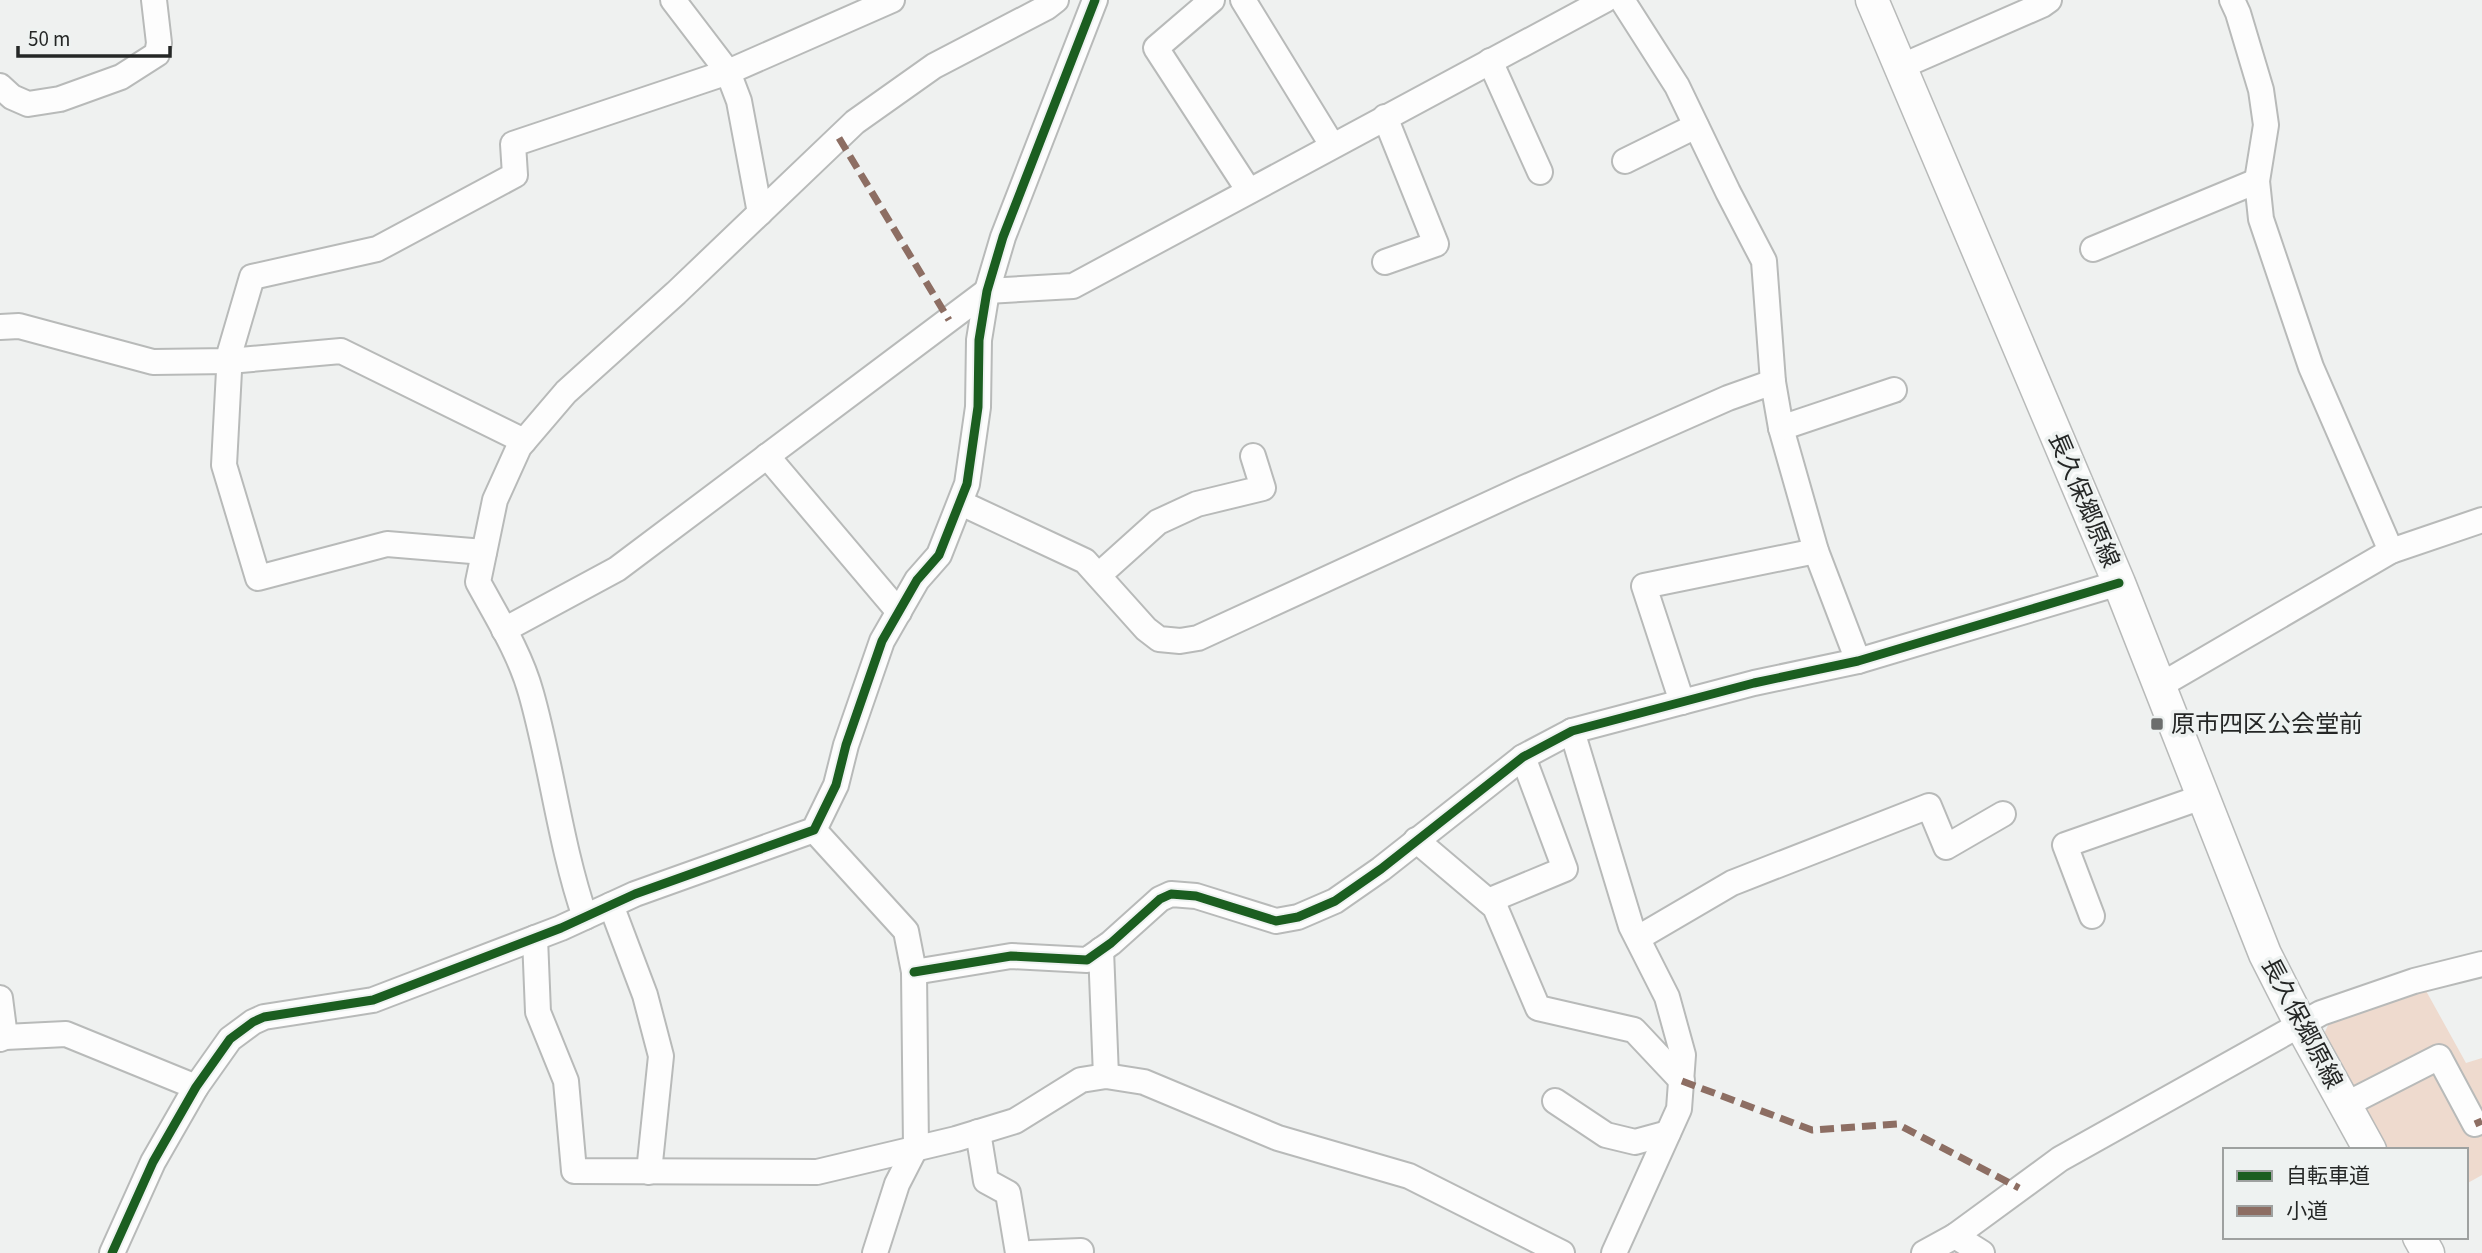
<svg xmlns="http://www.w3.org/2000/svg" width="2482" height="1253" viewBox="0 0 2482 1253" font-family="'Source Sans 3','Noto Sans JP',sans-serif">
<rect width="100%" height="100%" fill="#eff1f0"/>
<!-- green -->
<path fill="#eedace" d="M2425,989L2466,1063L2482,1058V1175L2466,1184V1150H2388L2323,1036L2330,1021Z"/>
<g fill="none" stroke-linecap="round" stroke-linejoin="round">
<!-- minor casing -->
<g stroke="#b8bab9" stroke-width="28">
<g id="minor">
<path d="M673,0L728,72L739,101L760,213"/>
<path d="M1212,0L1156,48L1249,191"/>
<path d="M1243,0L1332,145"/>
<path d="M1622,0L1677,86L1728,192L1764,261L1773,382L1781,428L1816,551L1858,661"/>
<path d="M2232,0L2238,13L2261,90L2266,125L2257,181L2261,219L2311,367L2391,551"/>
<path d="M1490,61L1540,172"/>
<path d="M1900,67L2042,5L2049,0"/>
<path d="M0,86L12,97L28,104L60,99L121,77L157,54L159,43L154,0"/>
<path d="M1385,117L1436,244L1385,262"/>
<path d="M1625,161L1696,126"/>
<path d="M2093,249L2257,181"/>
<path d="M0,327L19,326L153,362L229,361L341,351L524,441"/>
<path d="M1781,428L1894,390"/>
<path d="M767,456L899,612"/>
<path d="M961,503L1085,561L1146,629L1159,639L1180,641L1198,638L1524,488L1728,398L1773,382"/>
<path d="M484,552L387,544L258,578L224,465L230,352L252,277L377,249L515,175L513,144L728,72L892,0"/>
<path d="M1099,575L1158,522L1197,504L1263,488L1253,456"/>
<path d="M504,630L617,569L987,291L1073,286L1605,0"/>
<path d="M2161,685L2391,551L2482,520"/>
<path d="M1682,702L1644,586L1816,551"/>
<path d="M1572,731L1631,926L1667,997L1683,1055L1679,1109L1614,1253"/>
<path d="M814,830L906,931L914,972L916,1147L897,1184L875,1253"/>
<path d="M1416,840L1495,907L1538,1008L1634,1030L1682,1081"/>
<path d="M1488,901L1565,869L1523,757"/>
<path d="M611,905L645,995L661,1056L649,1172"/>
<path d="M2092,916L2065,845L2202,797"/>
<path d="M585,917C560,844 552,767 531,693C520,653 497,617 478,582L495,500L519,447L566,392L676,293L855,122L934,66L1047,7L1056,0"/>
<path d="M535,938L538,1012L566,1081L574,1171L817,1172L956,1139L1015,1121L1081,1080L1106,1076L1144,1082L1278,1138L1409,1176L1562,1253"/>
<path d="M1638,938L1732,883L1929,806L1946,847L2003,814"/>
<path d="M1101,950L1106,1076"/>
<path d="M914,972L1011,956L1087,960L1111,943L1160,899L1171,894L1196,896L1276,921L1298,917L1335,901L1381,869L1523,757L1572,731L1754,683L1858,661L2119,583"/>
<path d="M0,998L5,1037"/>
<path d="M0,1039L5,1037L66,1034L196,1087"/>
<path d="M1555,1101L1606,1135L1635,1142L1668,1133"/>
<path d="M2345,1105L2439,1057L2475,1124"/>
<path d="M978,1132L986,1181L1008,1193L1018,1253"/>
<path d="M1955,1236L1982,1253"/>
<path d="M112,1253L153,1162L196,1087L230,1039L253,1022L264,1017L373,1000L561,928L635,894L814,830L836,785L846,745L882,641L917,580L939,555L967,484L978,407L979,340L987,291L1003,237L1095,0"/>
<path d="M1031,1253L1081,1251"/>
<path d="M1924,1253L1955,1236L2060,1159L2321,1013L2414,981L2482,964"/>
</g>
</g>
<!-- major casing -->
<g stroke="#b8bab9" stroke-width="35">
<g id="major">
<path d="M1872,0L2119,583L2265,954L2301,1025L2370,1150"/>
<path d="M2419,1237L2428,1253"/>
</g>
</g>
<!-- minor -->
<use href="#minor" stroke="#fdfdfd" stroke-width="24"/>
<!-- major -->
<use href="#major" stroke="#fdfdfd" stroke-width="32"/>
<!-- quiet -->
<g stroke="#8d6e63" stroke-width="7" stroke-dasharray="14 7" stroke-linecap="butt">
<path d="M839,138L949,320"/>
<path d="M1682,1081L1812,1130L1897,1124L2019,1188"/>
<path d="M2475,1124L2482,1121"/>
</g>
<!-- cycleway casing -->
<g stroke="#eef2f1" stroke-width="13">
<g id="cycleway">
<path d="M914,972L1011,956L1087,960L1111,943L1160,899L1171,894L1196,896L1276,921L1298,917L1335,901L1381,869L1523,757L1572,731L1754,683L1858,661L2119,583"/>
<path d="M112,1253L153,1162L196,1087L230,1039L253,1022L264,1017L373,1000L561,928L635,894L814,830L836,785L846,745L882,641L917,580L939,555L967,484L978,407L979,340L987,291L1003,237L1095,0"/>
</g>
</g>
<!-- cycleway -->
<use href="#cycleway" stroke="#1b5e20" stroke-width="9"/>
</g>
<!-- markers -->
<rect fill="#6c6e6d" stroke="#eef2f1" stroke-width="2.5" x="2150" y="717" width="14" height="14" rx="3.5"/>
<g text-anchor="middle" stroke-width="7" stroke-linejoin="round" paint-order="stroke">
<!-- street labels -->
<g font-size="24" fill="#252726" stroke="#eef2f1">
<text transform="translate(2084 500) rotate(67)" y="8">長久保郷原線</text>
<text transform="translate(2302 1023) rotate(62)" y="8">長久保郷原線</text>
</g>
<!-- poi labels -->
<g font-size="24" fill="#252726" stroke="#eef2f1" text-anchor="start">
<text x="2171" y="732">原市四区公会堂前</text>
</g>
</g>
<!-- legend -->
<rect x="2223" y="1148" width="245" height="91" fill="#eef2f1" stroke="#9ea1a0" stroke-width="2"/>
<rect x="2237" y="1171" width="35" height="10" fill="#1b5e20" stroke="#9ea1a0" stroke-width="2"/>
<text x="2286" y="1183" font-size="21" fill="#252726">自転車道</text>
<rect x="2237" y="1206" width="35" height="10" fill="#8d6e63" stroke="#9ea1a0" stroke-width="2"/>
<text x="2286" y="1218" font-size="21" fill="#252726">小道</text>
<!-- scale -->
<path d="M18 46v10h152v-10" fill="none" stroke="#252726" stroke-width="3.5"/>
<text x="28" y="46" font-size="21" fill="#252726" stroke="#eef2f1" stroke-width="5" paint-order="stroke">50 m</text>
</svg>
